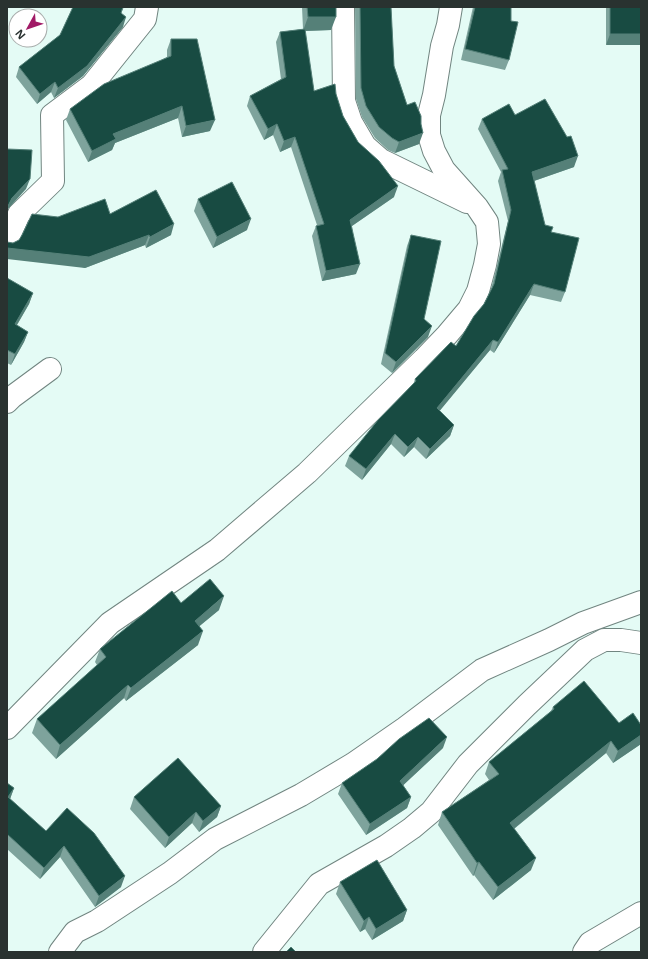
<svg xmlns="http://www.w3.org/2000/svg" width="648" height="959" viewBox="0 0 648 959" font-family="'Noto Sans',sans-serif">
<rect width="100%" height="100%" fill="#e4fbf5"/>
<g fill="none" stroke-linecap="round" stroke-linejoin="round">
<!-- minor casing -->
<g stroke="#718580" stroke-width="24">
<g id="minor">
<path d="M343,7L344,101L351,122L365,146L381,160L467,202"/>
<path d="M7,241L19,214L53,181L52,115L92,85L145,19L147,7"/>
<path d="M7,402L12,397L50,369"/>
<path d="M7,728L110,623L217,550L307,473L424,359L447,335L469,309L478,291L485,265L489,244L487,222L477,207L444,170L434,151L429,135V115L434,95L442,46L448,25L451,7"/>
<path d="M60,952L75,932L97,921L170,873L215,839L301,795L353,764L405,728L482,670L549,640L583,623L641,602"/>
<path d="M264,952L319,884L386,846L412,828L431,812L468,764L527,705L585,650L604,640H621L641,643"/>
<path d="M584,952L590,943L641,913"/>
</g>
</g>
<!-- minor -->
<use href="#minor" stroke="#fff" stroke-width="22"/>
</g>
<!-- wall -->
<g fill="#7ea39c">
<path d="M73,7H124L121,13L123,27L83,76L54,98L51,92L37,104L16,77L19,67L60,35Z"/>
<path d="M302,7H336L331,30L305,31L314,91L336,94L343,116L358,142L394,197L352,226L356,274L322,281L312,236L316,226L317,225L291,147L280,152L273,135L264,140L247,106L250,96L281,79L276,42L280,32L303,29Z"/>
<path d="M355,7H391L394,66L419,144L395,153L388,150L375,138L362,117L356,99Z"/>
<path d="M473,7H511L509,60L505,70L461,60Z"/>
<path d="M606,7H641L606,45Z"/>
<path d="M171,39L210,131L182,137L178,118L115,143L112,150L88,162L66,120L70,109L167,57V50Z"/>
<path d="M515,115L574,167L534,181L545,225L551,232L565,292L561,302L530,295L494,353L490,350L439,411L454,425L450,436L426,459L414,447L404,457L391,444L362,480L345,466L349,456L413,385L415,379L456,346L484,304L491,289L508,221L498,181L501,172L478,129L482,119Z"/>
<path d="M198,199L247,230L213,248L194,211Z"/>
<path d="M110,214L171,235L146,248L145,245L85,268L13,243L19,240L58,217Z"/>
<path d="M411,235L424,319L428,337L392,373L381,364L407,246Z"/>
<path d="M7,278L33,293L29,304L17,325L28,332L24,342L11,365L7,363Z"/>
<path d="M181,603L219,610L199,626L198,645L126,701L124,698L56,759L32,733L37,719L97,665L95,662L100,649Z"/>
<path d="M553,707L619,723L641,725V744L613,763L606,753L514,829L531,870L493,900L474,875L473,876L438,825L442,812L489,780L485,774L489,762L551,711Z"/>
<path d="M443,748L403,785L411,797L407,808L366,835L338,794L342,783Z"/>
<path d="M7,783L14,788L10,799L46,831L121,887L95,907L60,857L40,879L7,849Z"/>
<path d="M134,797L221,806L217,817L199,832L192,823L165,848L130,809Z"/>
<path d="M340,882L407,910L403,921L372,940L365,929L360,932L336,894Z"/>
</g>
<!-- shaded-wall -->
<g fill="#558078">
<path d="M126,17L123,27L83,76L54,98L58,88Z"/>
<path d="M308,17H336L331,30L303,31Z"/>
<path d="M610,34H641V45H606Z"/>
<path d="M55,82L51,92L37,104L40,94Z"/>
<path d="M182,106L178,118L115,143L112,150L88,162L92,151L113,134Z"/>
<path d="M215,120L210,131L182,137L186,126Z"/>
<path d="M277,124L273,135L264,140L268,129Z"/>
<path d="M423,133L419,144L395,153L399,142Z"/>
<path d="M295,137L291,147L280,152L284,141Z"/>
<path d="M578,156L574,167L528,183L532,172Z"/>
<path d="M30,179L26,189L8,209L7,210V208L12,198Z"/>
<path d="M398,186L394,197L346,230L350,220Z"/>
<path d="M251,219L247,230L213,248L217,237Z"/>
<path d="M174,224L171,235L146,248L150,237Z"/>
<path d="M149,235L145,245L85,268L7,259V248Z"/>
<path d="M360,264L356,274L322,281L326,271Z"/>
<path d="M534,284L530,295L494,353L498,342Z"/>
<path d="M33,293L29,304L11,335L15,324Z"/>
<path d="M432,326L428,337L392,373L396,362Z"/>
<path d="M28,332L24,342L11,365L15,354Z"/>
<path d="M493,340L490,350L433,419L437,408Z"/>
<path d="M454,425L450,436L426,459L430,449Z"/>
<path d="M395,434L391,444L362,480L366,469Z"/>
<path d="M418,437L414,447L404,457L408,447Z"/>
<path d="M224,596L219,610L190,634L195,621Z"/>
<path d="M203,631L198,645L126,701L131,688Z"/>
<path d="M128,685L124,698L56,759L60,745Z"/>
<path d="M641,735V744L613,763L618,751Z"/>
<path d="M447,737L443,748L396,792L400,781Z"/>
<path d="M611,741L606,753L505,836L510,823Z"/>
<path d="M14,788L10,799L8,797Z"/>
<path d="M411,797L407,808L366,835L370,824Z"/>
<path d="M221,806L217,817L199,832L203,821Z"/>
<path d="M196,812L192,823L165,848L169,837Z"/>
<path d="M64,846L60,857L40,879L44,868Z"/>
<path d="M536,858L531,870L493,900L498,887Z"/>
<path d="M479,862L474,875L473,876L477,863Z"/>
<path d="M125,876L121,887L95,907L99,896Z"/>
<path d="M407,910L403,921L372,940L376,929Z"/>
<path d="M369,917L365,929L360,932L364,921Z"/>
</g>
<!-- building -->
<g fill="#184b42" stroke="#558078">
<path d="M73,7H123L121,13L126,17L87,66L58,88L55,82L40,94L19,67L60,35Z"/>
<path d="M307,7H336V17H308Z"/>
<path d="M360,7H391L394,66L407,105L415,102L421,116V124L423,133L399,142L392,138L379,127L366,106L361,88Z"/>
<path d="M475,7H511V21L518,22L509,60L465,49Z"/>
<rect x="610" y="7" width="31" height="27"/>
<path d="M305,29L314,91L335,84L336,94L343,116L358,142L379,161L398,186L350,220L360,264L326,271L316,226L324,224L295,137L284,141L277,124L268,129L250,96L286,77L280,32Z"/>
<path d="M171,39H197L215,120L186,126L182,106L113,134L116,139L92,151L70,109L104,84L171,56Z"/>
<path d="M545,99L567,137L571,136L578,156L532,172L545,225L553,227L551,232L579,238L565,292L534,284L498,342L493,340L437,408L454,425L430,449L418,437L408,447L395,434L366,469L349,456L378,420L416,381L415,379L451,342L456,346L474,316L484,304L494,284L511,210L502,170L508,169L482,119L509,104L515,115Z"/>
<path d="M7,149L32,150L30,179L12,198L7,208Z"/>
<path d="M232,182L251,219L217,237L198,199Z"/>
<path d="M156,190L174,224L150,237L149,235L89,257L7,248V242L13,243L19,240L22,235L32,214L58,217L105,199L110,214Z"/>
<path d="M411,235L441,241L424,319L432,326L396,362L385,353Z"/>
<path d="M7,278L33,293L15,324L28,332L15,354L7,350Z"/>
<path d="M210,579L224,596L195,621L203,631L131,688L128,685L60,745L37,719L106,657L100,649L172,591L181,603Z"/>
<path d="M584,681L619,723L633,713L641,725V735L618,751L611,741L510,823L536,858L498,887L479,862L477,863L442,812L499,774L489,762L554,709L553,707Z"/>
<path d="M429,718L447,737L400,781L411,797L370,824L342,783L377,759L399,739Z"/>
<path d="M178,758L221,806L203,821L196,812L169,837L134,797Z"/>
<path d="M7,783L14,788L8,797L46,831L67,808L94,833L125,876L99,896L64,846L44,868L7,834Z"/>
<path d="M377,860L407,910L376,929L369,917L364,921L340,882Z"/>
<path d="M291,947L296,952H286Z"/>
</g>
<!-- border -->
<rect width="648" height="959" fill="none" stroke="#293230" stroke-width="16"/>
<!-- north arrow -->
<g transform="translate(28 28) rotate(230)"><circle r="19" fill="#ffffff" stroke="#a9adac"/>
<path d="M0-3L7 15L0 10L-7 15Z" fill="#a11a66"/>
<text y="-6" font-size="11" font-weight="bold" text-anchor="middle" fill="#293230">N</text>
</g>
</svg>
